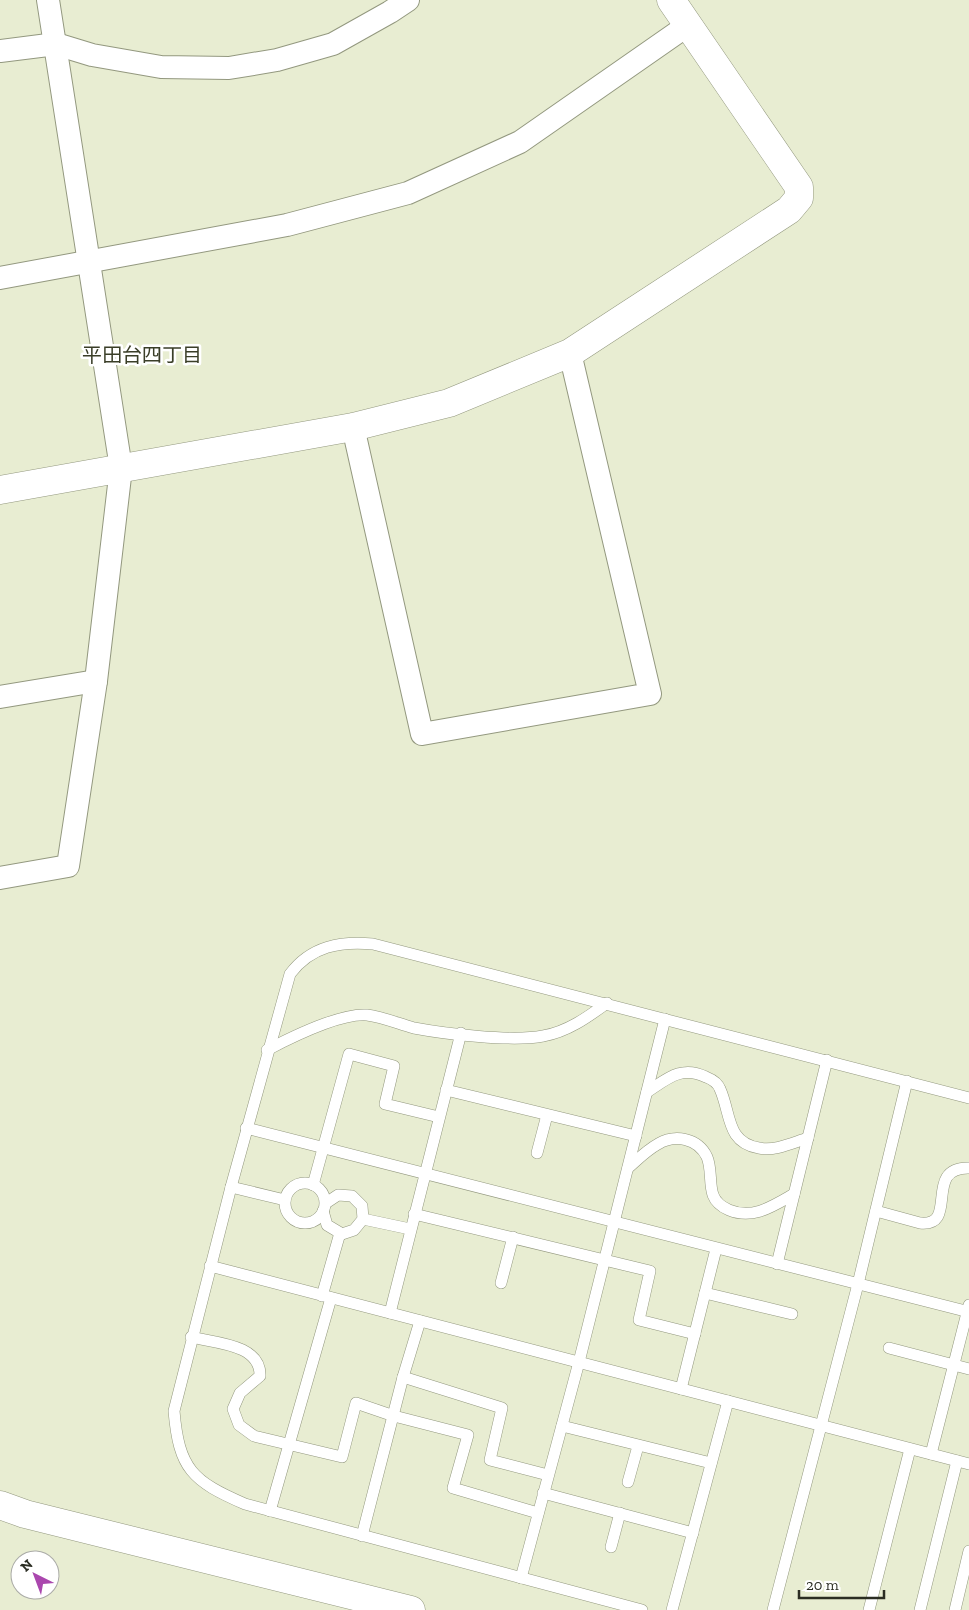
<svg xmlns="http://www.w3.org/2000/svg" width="969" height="1610" viewBox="0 0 969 1610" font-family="'Zilla Slab','Noto Sans JP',serif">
<rect width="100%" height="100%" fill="#e8edd2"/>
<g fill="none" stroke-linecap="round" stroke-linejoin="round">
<!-- service casing -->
<g stroke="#93987f" stroke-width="12">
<g id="service">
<path d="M267,1050C290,1038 341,1013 367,1015C383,1017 399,1024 414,1028C446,1034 512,1042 543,1036C567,1032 588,1017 607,1003"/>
<path d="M446,1090L636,1136"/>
<path d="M647,1092C667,1079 681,1065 706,1077C711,1079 718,1083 720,1089C731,1113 726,1143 759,1148C776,1151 792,1143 808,1138"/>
<path d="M246,1128L969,1312"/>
<path d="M537,1153L547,1115"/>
<path d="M628,1168C637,1160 647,1150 658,1144C675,1134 698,1138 707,1157C712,1169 709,1183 713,1195C716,1203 722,1207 729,1210C753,1220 773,1206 794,1194"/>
<circle cx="305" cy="1203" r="20"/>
<path d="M313,1185L349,1054L394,1066L385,1104L439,1117"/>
<path d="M231,1187L285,1200"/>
<path d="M323,1211L327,1225L342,1234L354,1230L363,1219L362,1206L352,1196L338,1195L326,1203"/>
<path d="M876,1211L920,1223C960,1227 922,1167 969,1168"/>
<path d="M414,1214L650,1271L639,1320L695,1334"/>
<path d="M363,1219L410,1229"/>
<path d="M777,1264L827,1060"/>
<path d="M210,1266L969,1464"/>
<path d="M501,1283L513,1237"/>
<path d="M705,1293L792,1314"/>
<path d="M322,1296L340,1233"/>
<path d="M390,1313L461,1033"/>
<path d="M191,1337C215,1343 261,1344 260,1376L240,1393L233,1409L239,1425L254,1436L342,1457L356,1403L394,1416L468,1435L453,1488L538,1513"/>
<path d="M889,1348L969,1369"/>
<path d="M403,1377L502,1408L490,1460L548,1475"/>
<path d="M681,1389L716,1249"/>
<path d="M562,1426L711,1463"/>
<path d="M931,1454L969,1305"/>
<path d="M628,1482L638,1446"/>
<path d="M543,1493L693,1533"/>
<path d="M270,1511L331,1298"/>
<path d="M362,1536L403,1377L420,1321"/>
<path d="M611,1547L620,1513"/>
<path d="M521,1578L579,1362L665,1019"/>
<path d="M642,1610L245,1504C192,1481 179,1469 174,1411L231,1187L290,974C311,946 340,941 373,944L969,1098"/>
<path d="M672,1610L728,1401"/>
<path d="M773,1610L858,1284L907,1081"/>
<path d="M869,1610L910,1449"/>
<path d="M920,1610L957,1461"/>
<path d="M955,1610L969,1551"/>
</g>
</g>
<!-- minor casing -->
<g stroke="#93987f" stroke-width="24">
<g id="minor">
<path d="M0,51L56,44L92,55L161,67L229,68L277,60L333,44L390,12L408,0"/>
<path d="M0,278L287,225L408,193L520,142L688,25"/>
<path d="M353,427L422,734L650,694L570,353"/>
<path d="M0,697L96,681"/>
<path d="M0,878L68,866L96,681L121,468L48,0"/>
</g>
</g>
<!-- tertiary casing -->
<g stroke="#93987f" stroke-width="29">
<g id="tertiary">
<path d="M0,490L353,427L449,403L570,353L789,210L799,198V187L671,0"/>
<path d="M0,1505L25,1514L411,1610"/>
</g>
</g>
<!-- service -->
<use href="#service" stroke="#fff" stroke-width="11"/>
<!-- minor -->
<use href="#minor" stroke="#fff" stroke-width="22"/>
<!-- tertiary -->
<use href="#tertiary" stroke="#fff" stroke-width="28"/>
</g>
<g text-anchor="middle" stroke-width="5" stroke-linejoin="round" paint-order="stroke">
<!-- neighbourhood labels -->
<g font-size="20" fill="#3a3e28" stroke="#fff">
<text x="142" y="362">平田台四丁目</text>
</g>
</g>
<!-- north arrow -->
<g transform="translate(35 1575) rotate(318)"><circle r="24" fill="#ffffff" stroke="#aaaba7"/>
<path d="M0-4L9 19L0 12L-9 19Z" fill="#aa47ae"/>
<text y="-8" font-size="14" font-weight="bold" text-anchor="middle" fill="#2b2d23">N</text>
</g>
<!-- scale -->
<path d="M799 1590v8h85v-8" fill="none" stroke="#2b2d23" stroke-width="2.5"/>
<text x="806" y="1590" font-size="15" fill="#2b2d23" stroke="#ffffff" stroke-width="4" paint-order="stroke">20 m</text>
</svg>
